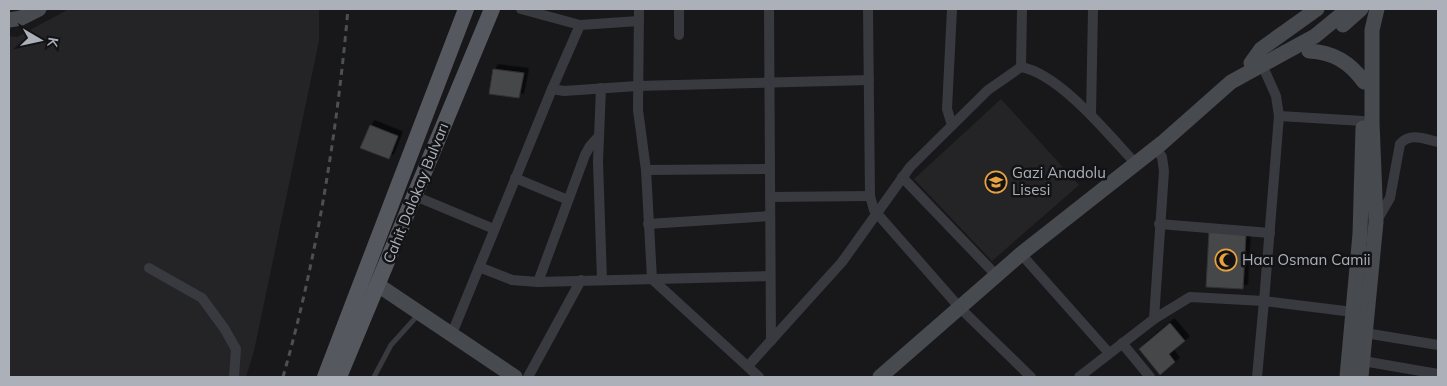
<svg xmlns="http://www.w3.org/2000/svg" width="1447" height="386" viewBox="0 0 1447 386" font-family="Mulish,sans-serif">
<defs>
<filter id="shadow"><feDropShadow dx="4.5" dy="-4.5" stdDeviation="0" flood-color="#0009"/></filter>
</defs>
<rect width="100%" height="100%" fill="#18181a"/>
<!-- built -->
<g fill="#242427">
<path d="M69,9H319V41L254,351L246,377H9V36L17,37Z"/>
<path d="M1001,99L1079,185L992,261L914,179Z"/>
</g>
<!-- building -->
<g fill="#45464a" stroke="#323236" filter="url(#shadow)">
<path d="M493,69L524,73L519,98L489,94Z"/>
<path d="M370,125L398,136L389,159L360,148Z"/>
<path d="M1209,231L1246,233L1243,289L1206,287Z"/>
<path d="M1170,323L1185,341L1169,354L1175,362L1160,375L1139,349Z"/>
</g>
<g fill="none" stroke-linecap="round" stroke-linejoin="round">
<!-- lane -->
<path stroke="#393a3f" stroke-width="5" d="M374,377L391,345L418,315"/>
<!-- street -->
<g stroke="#393a3f" stroke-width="10">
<path d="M521,9L580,25L639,21"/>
<path d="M639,9L638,110L646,170L652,279L759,377"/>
<path d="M769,9L771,341"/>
<path d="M868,9L870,196L874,210L960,308L1031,377"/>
<path d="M952,9L947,109L952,125"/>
<path d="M679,35V9"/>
<path d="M1021,67L1022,9"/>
<path d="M1264,69L1276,96L1279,116L1264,301L1353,312"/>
<path d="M601,88L598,162L602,280"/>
<path d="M552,89L564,91L637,86L869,80"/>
<path d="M1091,115L1093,9"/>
<path d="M1279,116L1363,121"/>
<path d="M646,170L770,169"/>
<path d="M902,177L996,275"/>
<path d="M515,178L568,200"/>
<path d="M415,196L494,229"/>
<path d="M770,197L870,196"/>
<path d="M1376,222L1390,198L1400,144C1410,132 1425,139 1438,142"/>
<path d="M648,224L770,216"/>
<path d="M1159,224L1270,233"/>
<path d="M1021,254L1109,353"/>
<path d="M479,267L512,280L538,282L770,276"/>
<path d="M149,268L202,298L224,328L236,349L234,377"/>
<path d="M538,282L585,155L590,146L598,137"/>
<path d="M1154,319L1164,171L1162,157L1156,148"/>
<path d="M1365,333L1438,345"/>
<path d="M451,336L552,89L580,25"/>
<path d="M1122,343L1150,377"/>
<path d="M1363,361L1438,374"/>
<path d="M748,366L842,262L910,167L988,90L1021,67C1060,74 1109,135 1136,164"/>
<path d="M528,377L581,280"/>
<path d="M1079,377L1154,319L1190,297L1264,301L1257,377"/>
</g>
<!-- secondary -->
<g stroke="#474a4f" stroke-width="15">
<path d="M9,20L21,18L39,9"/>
<path d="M1343,25L1361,9"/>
<path d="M1309,51C1333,52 1350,62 1364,82"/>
<path d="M1251,63L1261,49L1317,9"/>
<path d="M378,285L515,377"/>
<path d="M880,377L1021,254L1162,143L1231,82L1315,36L1348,9"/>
<path d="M1347,377L1360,234L1363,128"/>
<path d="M1361,377L1376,222L1372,122V30L1377,9"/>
</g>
<!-- primary -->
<g stroke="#55585e" stroke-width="16">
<path d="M325,377L466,9"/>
<path d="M339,377L492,9"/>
</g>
<!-- rail -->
<path stroke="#4c4f54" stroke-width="3" stroke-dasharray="6 5" stroke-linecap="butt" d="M283,377C317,258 337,133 348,9"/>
</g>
<!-- icons -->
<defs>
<g id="school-ring" transform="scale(1.125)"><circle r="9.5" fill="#131315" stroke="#eaa13f" stroke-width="1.5"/><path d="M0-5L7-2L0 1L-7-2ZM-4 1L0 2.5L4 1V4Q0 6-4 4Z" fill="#eaa13f"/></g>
<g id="mosque-ring" transform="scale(1.125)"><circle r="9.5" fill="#131315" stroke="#eaa13f" stroke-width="1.5"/><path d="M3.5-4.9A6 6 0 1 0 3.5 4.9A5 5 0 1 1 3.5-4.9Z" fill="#eaa13f"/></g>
</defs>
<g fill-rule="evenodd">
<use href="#school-ring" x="996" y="182"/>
<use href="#mosque-ring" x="1226" y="260"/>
</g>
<g text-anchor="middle" stroke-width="5" stroke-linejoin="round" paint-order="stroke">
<!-- poi labels -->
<g font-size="15" fill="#abb0b9" stroke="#131315" text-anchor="start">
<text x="1012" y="178">Gazi Anadolu<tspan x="1012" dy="17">Lisesi</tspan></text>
<text x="1242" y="265">Hacı Osman Camii</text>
</g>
<!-- street labels -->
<g font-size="15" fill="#abb0b9" stroke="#131315">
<text transform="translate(416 193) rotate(-68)" y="5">Cahit Dalokay Bulvarı</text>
</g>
</g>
<!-- border -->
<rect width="1447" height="386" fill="none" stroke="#abb0b9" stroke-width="20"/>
<!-- north arrow -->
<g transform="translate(40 40) rotate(99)" stroke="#131315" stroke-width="4" paint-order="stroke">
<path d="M0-4L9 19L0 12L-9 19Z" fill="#abb0b9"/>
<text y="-8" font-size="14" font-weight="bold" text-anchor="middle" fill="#abb0b9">K</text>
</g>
</svg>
